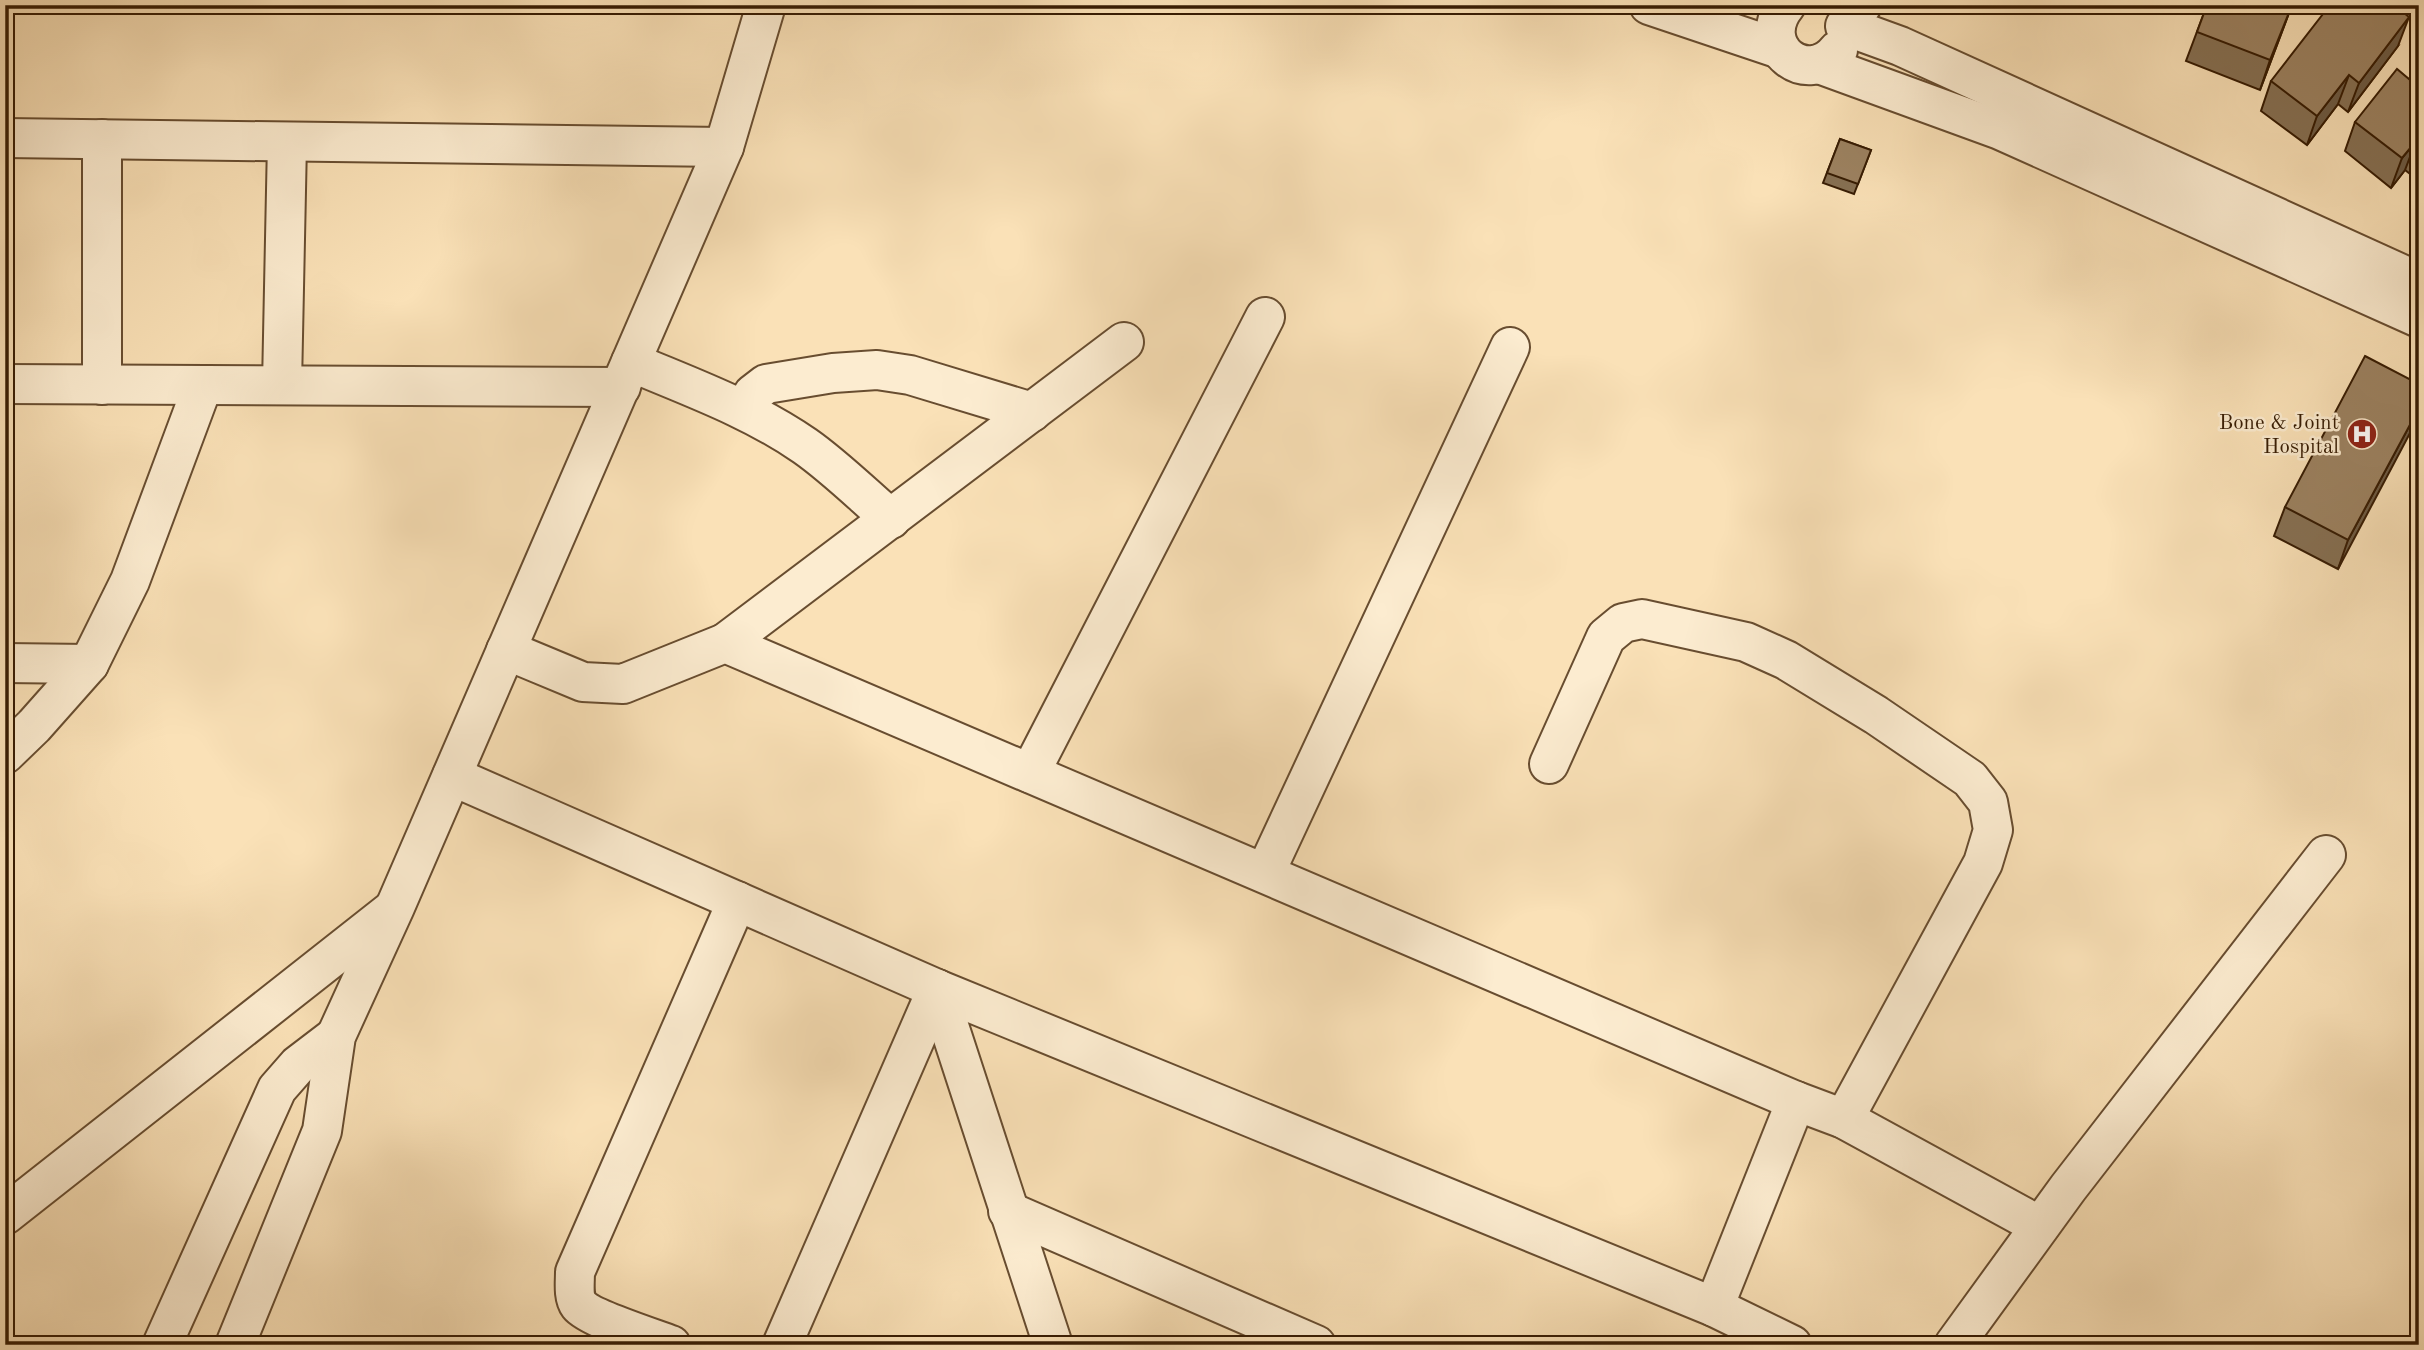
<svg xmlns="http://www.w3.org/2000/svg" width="2424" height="1350" viewBox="0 0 2424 1350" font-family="'Old Standard TT',serif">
<rect width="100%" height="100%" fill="#fae1b7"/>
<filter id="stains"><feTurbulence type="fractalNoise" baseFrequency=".00286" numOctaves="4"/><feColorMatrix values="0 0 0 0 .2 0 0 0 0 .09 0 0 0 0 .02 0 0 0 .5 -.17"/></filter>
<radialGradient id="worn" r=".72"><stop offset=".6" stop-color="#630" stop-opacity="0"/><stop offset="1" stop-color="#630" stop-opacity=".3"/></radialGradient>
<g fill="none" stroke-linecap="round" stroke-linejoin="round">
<!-- minor casing -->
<g stroke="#684d30" stroke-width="42">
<g id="minor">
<path d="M1649,5L1780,49"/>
<path d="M1786,5C1753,46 1807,89 1838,50"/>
<path d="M1862,5L1845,26L1900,46L2419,282"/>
<path d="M1819,64L2000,130L2419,318"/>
<path d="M5,138L724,147"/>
<path d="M631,362C690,387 752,409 805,446C835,467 863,495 891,519"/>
<path d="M5,384L621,387"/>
<path d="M102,385V139"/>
<path d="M282,385L287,142"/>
<path d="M744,410L753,394L766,384L833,373L877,370L910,375L1032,412"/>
<path d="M725,643L1124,342"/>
<path d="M506,650L583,682L623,684L725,643L1796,1101L1844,1119L2040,1226"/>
<path d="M5,663L89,664"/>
<path d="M5,754L34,726L89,664L130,581L203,385"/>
<path d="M1549,764L1606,637L1623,623L1642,619L1746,642L1786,660L1876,715L1970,779L1988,802L1993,830L1983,863L1844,1119"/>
<path d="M1030,773L1265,317"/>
<path d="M452,776L937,989L1714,1307L1792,1345"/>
<path d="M1265,873L1510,347"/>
<path d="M937,989L1053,1345"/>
<path d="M1008,1211L1316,1345"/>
<path d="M5,1215L391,911"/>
<path d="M1714,1307L1796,1101"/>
<path d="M162,1345L277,1089L298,1065L336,1036"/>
<path d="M235,1345L322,1131L336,1036L395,907L724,147L766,5"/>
<path d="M671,1345C653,1338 589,1318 579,1305C573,1297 575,1282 575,1272L737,901"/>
<path d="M782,1345L937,989"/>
<path d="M1954,1345L2068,1188L2326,855"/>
</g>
</g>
<!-- minor -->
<use href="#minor" stroke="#fcecd0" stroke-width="38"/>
</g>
<!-- wall -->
<g fill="#867053" stroke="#371c03" stroke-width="2">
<path d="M2207,5H2292L2260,90L2186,61Z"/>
<path d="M2398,46L2348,112L2338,104L2307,145L2261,111L2271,81Z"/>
<path d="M2419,66V181L2405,170L2391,188L2345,151L2355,122L2409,79Z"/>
<path d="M1840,139L1871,150L1854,194L1823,183Z"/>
<path d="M2419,384L2338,569L2274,536L2285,507Z"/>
</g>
<!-- shaded-wall -->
<g fill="#6d5b44" stroke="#371c03" stroke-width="2">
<path d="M2292,5L2260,90L2270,60Z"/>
<path d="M2409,17L2398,46L2348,112L2359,83Z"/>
<path d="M2349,75L2338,104L2307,145L2317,116Z"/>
<path d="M2416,141L2405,170L2391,188L2402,158Z"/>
<path d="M2419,408L2418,418L2338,569L2348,540Z"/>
</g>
<!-- building -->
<g fill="#9c8261" stroke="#371c03" stroke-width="2">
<path d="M2207,5H2292L2270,60L2197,32Z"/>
<path d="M2330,5H2394L2409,17L2359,83L2349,75L2317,116L2271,81Z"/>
<path d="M2419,66V143L2416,141L2402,158L2355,122L2397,69L2409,79Z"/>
<path d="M1840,139L1871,150L1858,184L1827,173Z"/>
<path d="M2365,356L2419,384V408L2348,540L2285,507Z"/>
</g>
<!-- icons -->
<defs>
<g id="hospital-disc" transform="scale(1.575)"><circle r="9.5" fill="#8f2418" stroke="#fcecd0"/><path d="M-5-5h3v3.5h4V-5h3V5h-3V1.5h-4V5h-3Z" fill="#fff"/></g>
</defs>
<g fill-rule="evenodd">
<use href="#hospital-disc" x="2362" y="434"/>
</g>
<g text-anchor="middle" stroke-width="5" stroke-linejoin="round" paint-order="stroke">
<!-- poi labels -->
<g font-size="21" fill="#371c03" stroke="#fcecd0" text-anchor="end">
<text x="2339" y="429">Bone &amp; Joint<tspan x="2339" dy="24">Hospital</tspan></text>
</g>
</g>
<!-- margin -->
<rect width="2424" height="1350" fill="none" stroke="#fae1b7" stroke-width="28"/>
<rect x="7" y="7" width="2410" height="1336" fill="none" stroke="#371c03" stroke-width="3.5"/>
<rect x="14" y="14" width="2396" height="1322" fill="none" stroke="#371c03" stroke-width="2"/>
<rect width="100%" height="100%" filter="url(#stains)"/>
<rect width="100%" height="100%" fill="url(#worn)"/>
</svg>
